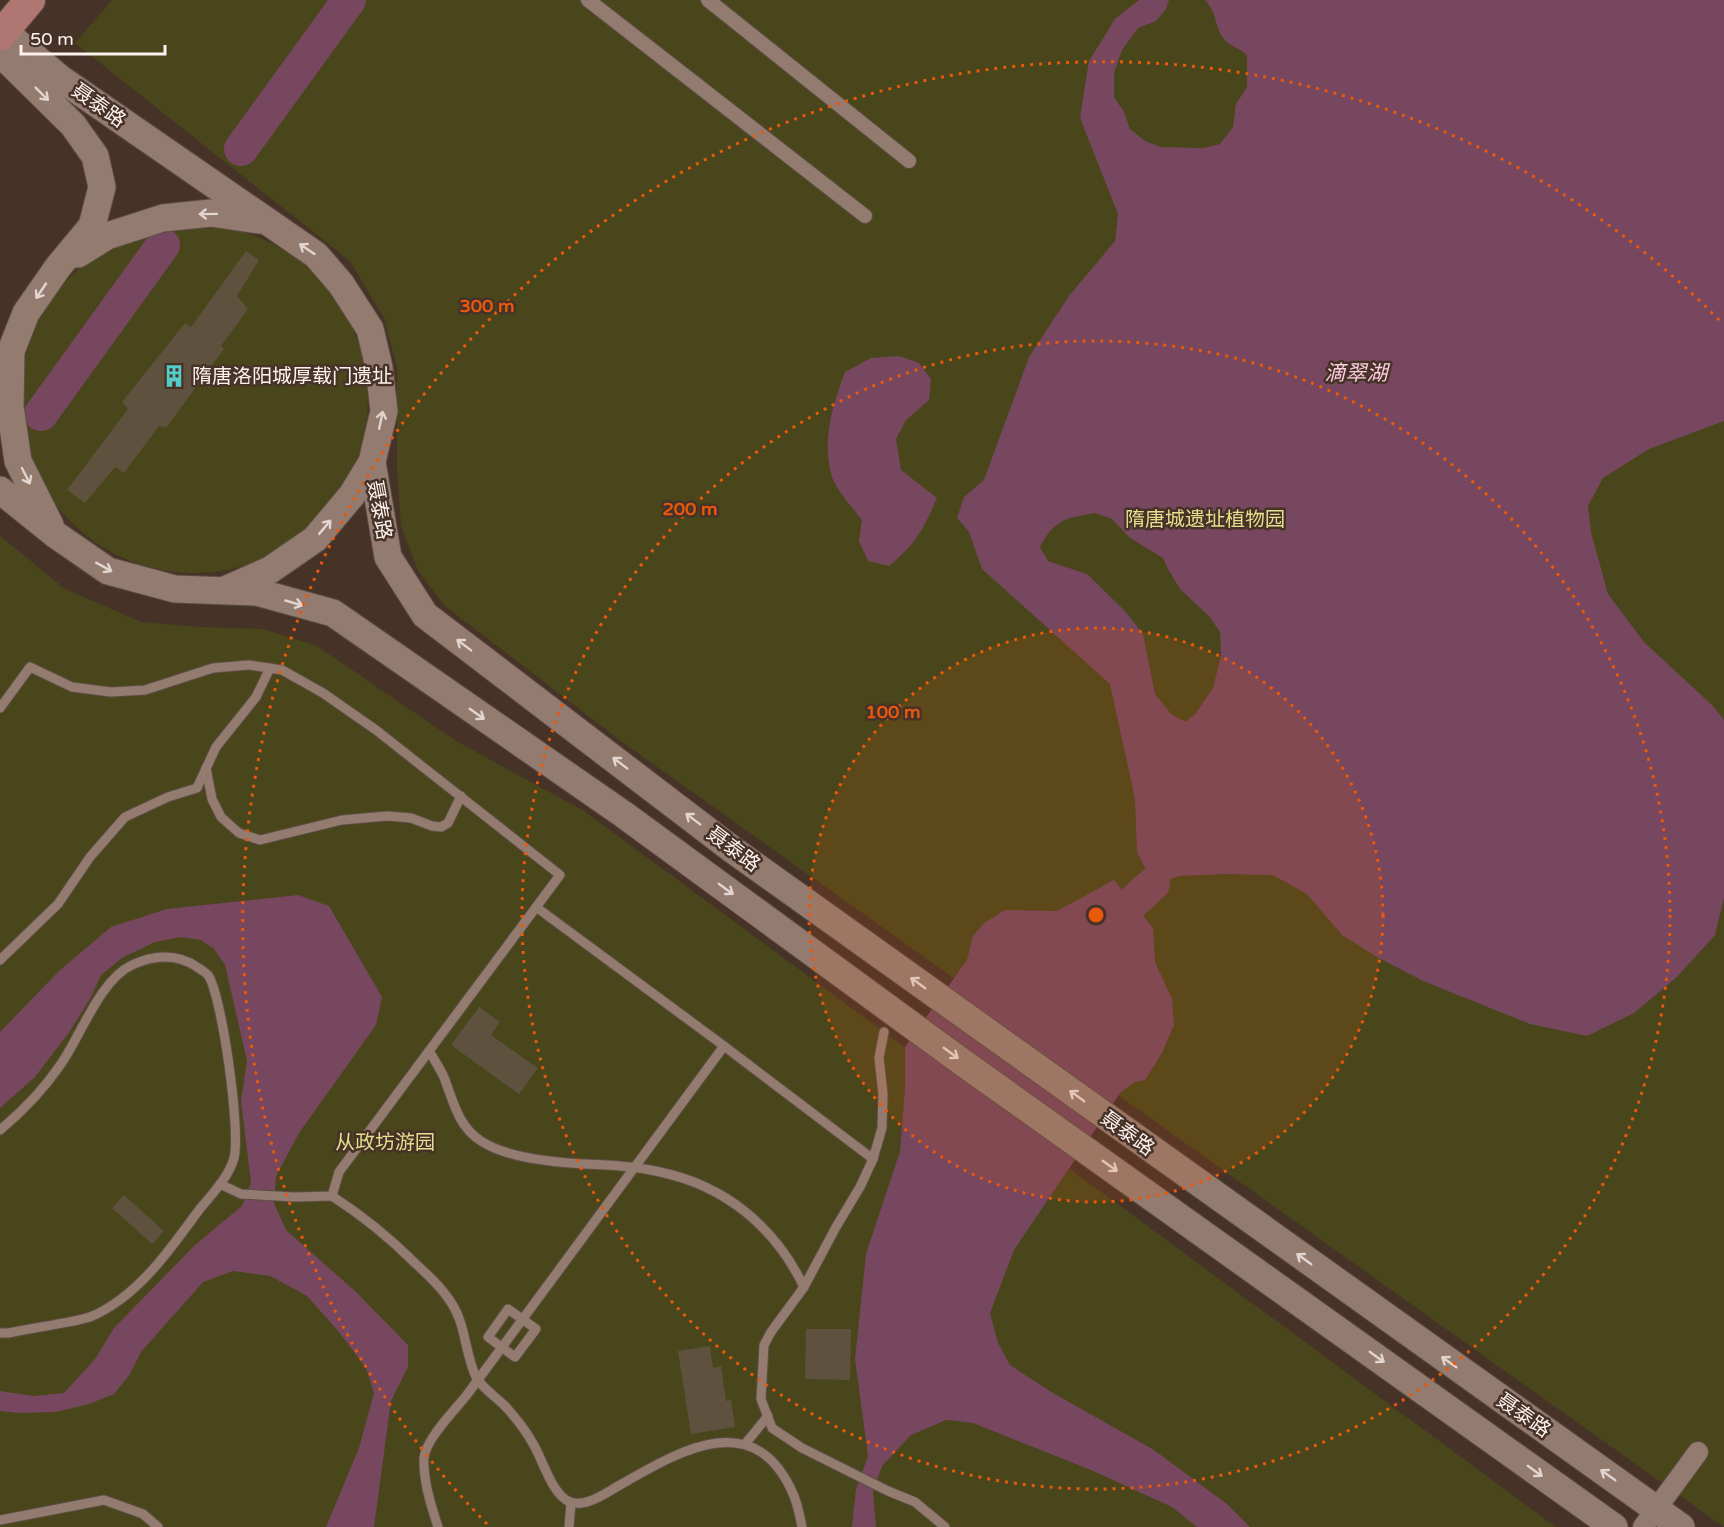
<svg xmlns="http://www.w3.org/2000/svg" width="1724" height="1527" viewBox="0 0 1724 1527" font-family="'Varela Round','Noto Sans SC',sans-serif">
<rect width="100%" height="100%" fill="#473228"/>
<!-- green -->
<g fill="#49461b">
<path d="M112,0H1724V1527L625,744L445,606L418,571L401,526L397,471V367L384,318L350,261L75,43Z"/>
<circle cx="194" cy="399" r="174"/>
<path d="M0,536L65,589L141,622L200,627L263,629L317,646L456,741L584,811L1556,1527H0Z"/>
</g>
<!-- water -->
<g fill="#76475e" fill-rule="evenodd">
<path d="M1139,0H1169L1166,9L1156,21L1138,28L1122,50L1114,73V97L1124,112L1130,129L1145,141L1161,147L1203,148L1220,144L1233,127L1236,104L1247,87V55C1241,49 1232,47 1227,42C1214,30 1218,13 1205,0H1724V421L1649,449L1603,478L1588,506L1591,532L1608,594L1644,642L1713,706L1724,720V898L1715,935L1677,977L1634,1013L1587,1036L1530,1024L1423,981L1377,957L1342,935L1307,894L1273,875L1224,874L1180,876L1153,884L1137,852L1135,799L1110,684L982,569L969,532L957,518L964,497L984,480L1029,357L1069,296L1115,241L1118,214L1080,118L1089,61L1115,19ZM1095,513L1112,519L1130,538L1163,558L1168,569L1180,589L1209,616L1220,632L1221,656L1213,688L1196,713L1186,722L1172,715L1155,694L1143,634L1125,611L1087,574L1048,561L1040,547C1054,519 1067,518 1095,513Z"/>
<path d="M899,356L919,363L931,379L929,400L906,420L896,439L901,470L937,498C923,530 916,544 889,566L868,561L859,541L862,520C853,508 834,488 831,473C822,439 833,404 845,372L871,358Z"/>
<path d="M1114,880L1153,928L1155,962L1172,999L1174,1025L1162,1053L1145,1080L1135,1082L1120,1093L1014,1250L990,1313L998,1343L1010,1365L1053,1393L1154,1450L1227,1504L1250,1527H1197L1172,1507L1091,1470L973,1423L946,1420L911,1435L882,1466L873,1492L876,1527H852L856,1489L868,1456L855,1359L866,1254L900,1151L905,1088V1047L967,960L973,936L984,923L1005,910L1057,911Z"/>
<path d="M298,895L329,906L382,997L376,1025L299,1133L276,1176L274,1203L286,1230L355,1291L408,1345V1367L391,1401L374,1527H326L359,1448L374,1393L366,1368L339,1332L307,1296L270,1276L233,1271L203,1282L141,1352L130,1374L114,1394L89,1404L56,1412L19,1413L0,1411V1391L33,1396L64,1393L95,1359L114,1328L195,1245L242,1206L251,1183L241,1101L247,1061L225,965L214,949L201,940L181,937L155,942L122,958L101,975L91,997L70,1031L35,1077L0,1108V1032L59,971L111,927L167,909Z"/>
</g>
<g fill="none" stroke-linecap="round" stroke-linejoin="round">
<!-- river -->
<g stroke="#76475e" stroke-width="34">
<path d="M241,149L349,0"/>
<path d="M41,414L163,245"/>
<path d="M1132,903L1153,884"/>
</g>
</g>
<!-- building -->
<g fill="#5e513d">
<path d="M246,251L259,260L237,296L248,309L221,346L224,349L166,428L159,426L124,473L115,467L85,503L67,490L128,409L122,402L185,323L191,327Z"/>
<path d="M479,1007L500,1022L491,1035L538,1068L519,1094L451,1045Z"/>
<path d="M124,1195L164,1231L152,1244L112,1208Z"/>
<path d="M806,1329H851L850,1380L805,1379Z"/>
<path d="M710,1346L713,1368L721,1366L726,1401L731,1400L735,1427L691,1434L678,1351Z"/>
</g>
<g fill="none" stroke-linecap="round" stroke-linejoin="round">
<!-- service casing -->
<g stroke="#5e4e45" stroke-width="11">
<g id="service">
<path d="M0,708L30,667L72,687L111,692L145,690L213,668L249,665L282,670L323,693L376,730L560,875L339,1172L332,1196L294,1197L241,1194L220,1184"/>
<path d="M206,768L212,799L221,817L239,833L260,840L342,820L387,816L411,818L432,826L441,827L448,823L461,796"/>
<path d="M0,960L58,904L90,857L125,817L168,797L197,788L216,747L256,697L270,668"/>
<path d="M724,1046L873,1159L882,1128L883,1094L879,1058L884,1032"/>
<path d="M429,1051C434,1059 439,1067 443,1075C453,1099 457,1126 481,1141C507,1158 552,1162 583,1164C608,1165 635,1166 660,1172C726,1186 775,1227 804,1287"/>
<path d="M0,1130C23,1111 44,1089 61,1064C81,1035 100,980 132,965C154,955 176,953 197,967C200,969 205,972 208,975C222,995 241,1132 234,1158C229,1177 211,1195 199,1210C176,1241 152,1276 121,1299C113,1305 100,1313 90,1317C67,1324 34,1327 9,1333H0"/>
<path d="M873,1159L860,1187L836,1227L804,1287L771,1332L764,1345L761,1399L772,1428L802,1448L888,1491L915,1502L945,1527"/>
<path d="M332,1196C363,1216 389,1237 416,1264C429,1276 443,1289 452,1304C466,1326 465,1354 476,1377C482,1388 496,1397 505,1406C515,1417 525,1429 532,1442C543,1459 551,1494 570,1502C586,1508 607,1492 620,1485C681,1450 756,1405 794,1496C798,1506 800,1517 802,1527"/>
<path d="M508,1309L536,1329L515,1357L488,1337Z"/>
<path d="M745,1444L768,1416"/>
<path d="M0,1520L104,1500L143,1514L158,1527"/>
<path d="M438,1527C431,1505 423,1481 424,1458C426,1439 454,1411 466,1396L724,1046L536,907"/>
<path d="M569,1527L571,1503"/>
</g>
</g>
<!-- pedestrian casing -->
<g stroke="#5e4e45" stroke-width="16">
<g id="pedestrian">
<path d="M588,0L865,216"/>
<path d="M708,0L909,161"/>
</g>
</g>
<!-- minor casing -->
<g stroke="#5e4e45" stroke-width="22">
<path id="minor" d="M1643,1527L1698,1452"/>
</g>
<!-- secondary casing -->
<g stroke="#5e4e45" stroke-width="29">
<g id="secondary">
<path d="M0,28L61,79L316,255L341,284L370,329L379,367L384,411L372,462L388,557L425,615L733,850L1681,1527"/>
<path d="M0,53L73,125L95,156L102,187L92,226L58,267L26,313L11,351L10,406L18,461L50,525"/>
<path d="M78,254L107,236L163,218L211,213L259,220"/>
<path d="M0,490L56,535L108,571L175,589L257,592L333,613L623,814L962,1062L1614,1527"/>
<path d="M227,589L270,570L315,539L352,495L372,462"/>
</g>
</g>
<!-- primary casing -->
<g stroke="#5e4e45" stroke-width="32">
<path id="primary" d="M0,36L30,0"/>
</g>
<!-- service -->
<use href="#service" stroke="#937b70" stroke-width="9"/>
<!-- pedestrian -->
<use href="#pedestrian" stroke="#937b70" stroke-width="14"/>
<!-- minor -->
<use href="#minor" stroke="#937b70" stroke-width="20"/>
<!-- secondary -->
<use href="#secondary" stroke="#937b70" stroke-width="27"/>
<!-- primary -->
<use href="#primary" stroke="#af7672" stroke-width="30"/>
</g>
<!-- one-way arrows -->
<defs><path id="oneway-shaft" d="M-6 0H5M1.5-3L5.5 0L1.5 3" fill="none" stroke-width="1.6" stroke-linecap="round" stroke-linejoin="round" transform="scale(1.5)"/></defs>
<g stroke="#e2d4ce">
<use href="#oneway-shaft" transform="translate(42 94) rotate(45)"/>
<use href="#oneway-shaft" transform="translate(208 214) rotate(179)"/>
<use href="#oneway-shaft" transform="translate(307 249) rotate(-146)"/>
<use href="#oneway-shaft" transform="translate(41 291) rotate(124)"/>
<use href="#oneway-shaft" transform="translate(381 420) rotate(-78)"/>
<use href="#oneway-shaft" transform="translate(26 476) rotate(63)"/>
<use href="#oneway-shaft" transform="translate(325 527) rotate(-50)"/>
<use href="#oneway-shaft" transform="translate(104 567) rotate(29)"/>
<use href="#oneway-shaft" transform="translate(294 603) rotate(16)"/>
<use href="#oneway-shaft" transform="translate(464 645) rotate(-143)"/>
<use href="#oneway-shaft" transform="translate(477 714) rotate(35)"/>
<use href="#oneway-shaft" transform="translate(620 763) rotate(-143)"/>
<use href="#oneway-shaft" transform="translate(693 819) rotate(-143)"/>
<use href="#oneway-shaft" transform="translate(726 889) rotate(36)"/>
<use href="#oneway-shaft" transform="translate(918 983) rotate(-144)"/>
<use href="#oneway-shaft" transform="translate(951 1053) rotate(36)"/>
<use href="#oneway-shaft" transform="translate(1077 1096) rotate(-144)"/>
<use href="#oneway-shaft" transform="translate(1110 1166) rotate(35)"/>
<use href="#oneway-shaft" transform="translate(1304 1259) rotate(-144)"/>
<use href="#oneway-shaft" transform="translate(1377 1357) rotate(36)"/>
<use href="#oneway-shaft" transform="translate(1449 1362) rotate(-145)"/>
<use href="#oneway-shaft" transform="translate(1535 1471) rotate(36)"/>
<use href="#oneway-shaft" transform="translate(1608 1475) rotate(-145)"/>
</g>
<!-- distance rings -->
<circle cx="1096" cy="915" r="287" fill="#e8590c" fill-opacity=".12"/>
<g fill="none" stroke="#e8590c" stroke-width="3" stroke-dasharray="3 6">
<circle cx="1096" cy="915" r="287"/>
<circle cx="1096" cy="915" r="574"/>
<path d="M487 1524A861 861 0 1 1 1721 322"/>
</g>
<!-- icons -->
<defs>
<g id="building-bare" transform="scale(1.8)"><path d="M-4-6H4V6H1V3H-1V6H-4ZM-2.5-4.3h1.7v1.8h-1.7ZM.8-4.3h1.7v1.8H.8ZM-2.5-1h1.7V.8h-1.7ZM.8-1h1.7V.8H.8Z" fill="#54cdc8" stroke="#473228" stroke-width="2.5" paint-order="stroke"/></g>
</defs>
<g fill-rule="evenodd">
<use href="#building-bare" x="174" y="376"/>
</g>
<g text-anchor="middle" stroke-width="5" stroke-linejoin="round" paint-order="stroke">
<!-- street labels -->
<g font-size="20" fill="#fdf2ed" stroke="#473228">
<text transform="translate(99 105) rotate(35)" y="7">聂泰路</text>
<text transform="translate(380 510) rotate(80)" y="7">聂泰路</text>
<text transform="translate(734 849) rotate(37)" y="7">聂泰路</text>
<text transform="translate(1128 1133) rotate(36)" y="7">聂泰路</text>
<text transform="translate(1524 1415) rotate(35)" y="7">聂泰路</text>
</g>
<!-- poi labels -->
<g font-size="20" fill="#fdf2ed" stroke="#473228" text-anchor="start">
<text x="192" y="383">隋唐洛阳城厚载门遗址</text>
</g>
<!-- park labels -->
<g font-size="20" fill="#e4de8e" stroke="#473228">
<text x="1205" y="526">隋唐城遗址植物园</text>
<text x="385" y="1149">从政坊游园</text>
</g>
<!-- water labels -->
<g font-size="21" font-style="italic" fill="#fccce1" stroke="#473228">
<text x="1356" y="380">滴翠湖</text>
</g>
</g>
<circle cx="1096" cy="915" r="9" fill="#e8590c" stroke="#473228" stroke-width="3"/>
<g font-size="18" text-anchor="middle" font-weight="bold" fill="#e8590c" stroke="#473228" stroke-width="5" stroke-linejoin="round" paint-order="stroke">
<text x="487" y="312">300 m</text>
<text x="690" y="515">200 m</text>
<text x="893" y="718">100 m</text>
</g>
<!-- scale -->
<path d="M21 45v9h144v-9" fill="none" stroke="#fdf2ed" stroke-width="3"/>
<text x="30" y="45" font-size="18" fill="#fdf2ed" stroke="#473228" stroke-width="4.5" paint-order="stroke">50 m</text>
</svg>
